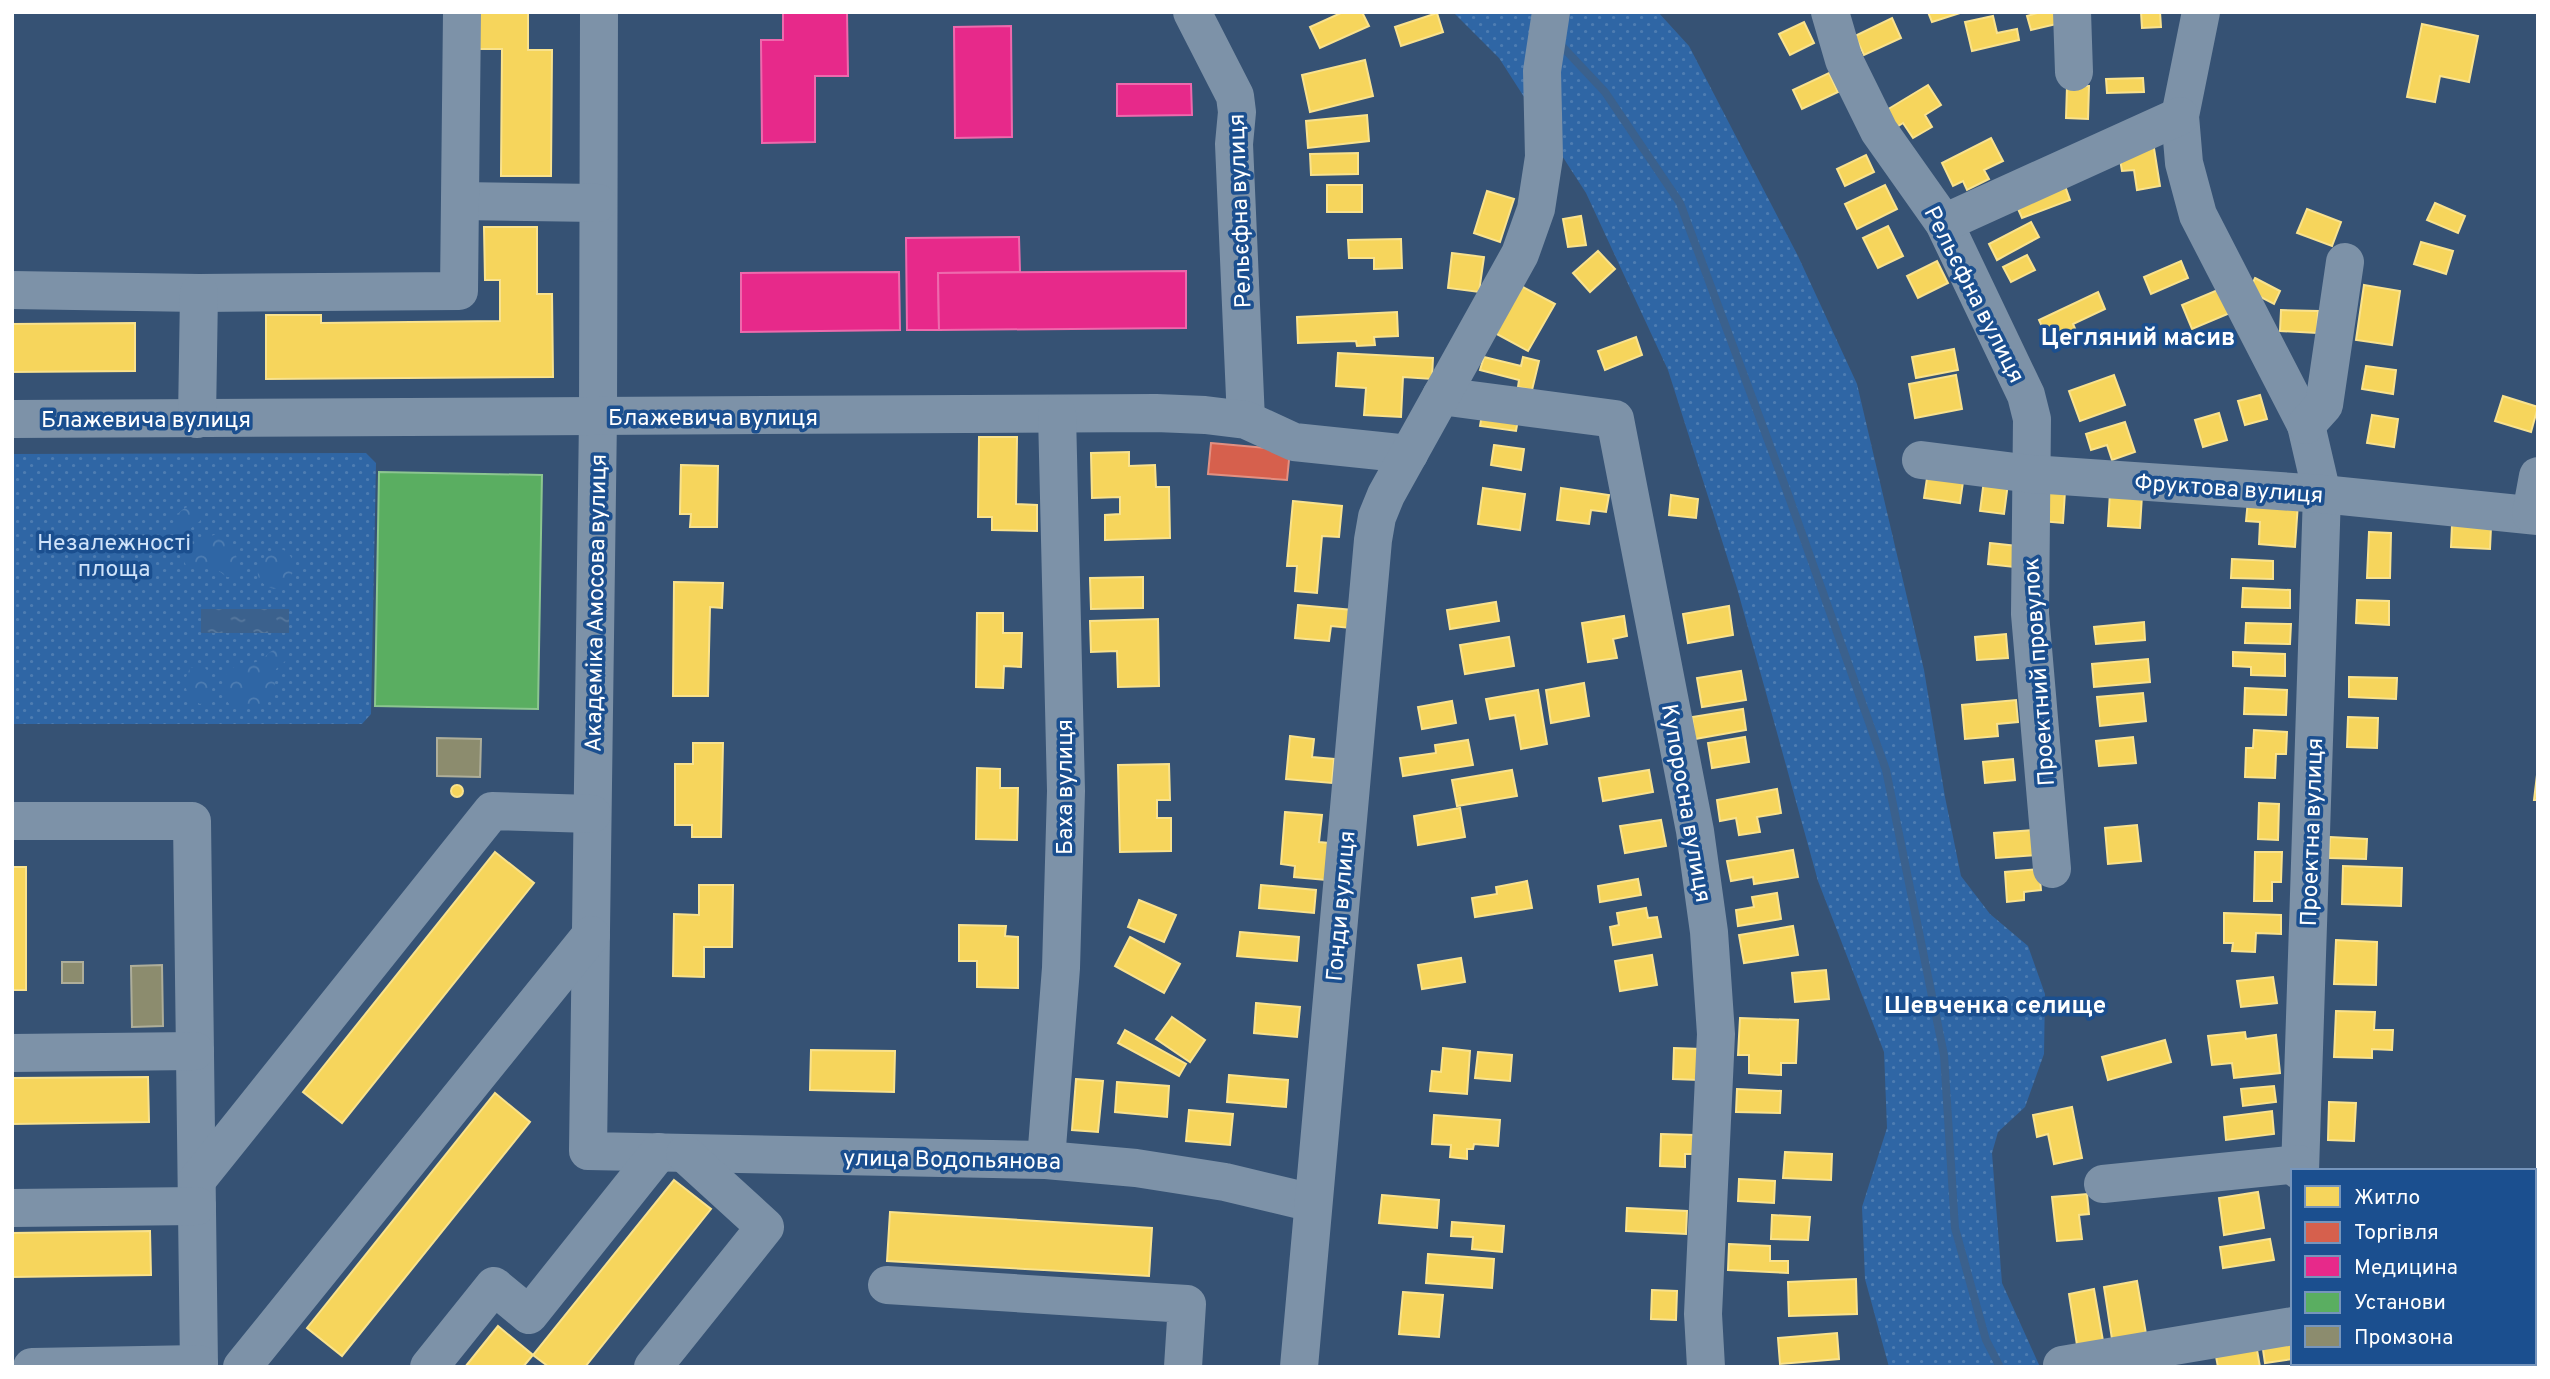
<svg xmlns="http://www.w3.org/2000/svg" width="2550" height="1379" viewBox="0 0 2550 1379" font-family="Overpass,sans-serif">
<defs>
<pattern id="grass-dots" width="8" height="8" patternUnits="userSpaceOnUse" patternTransform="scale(1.75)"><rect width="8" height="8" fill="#2f66a5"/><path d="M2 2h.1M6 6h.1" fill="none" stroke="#4e7db2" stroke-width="1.8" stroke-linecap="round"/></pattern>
<pattern id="forest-crowns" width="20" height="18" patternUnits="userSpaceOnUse" patternTransform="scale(1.75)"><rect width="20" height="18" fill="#2f66a5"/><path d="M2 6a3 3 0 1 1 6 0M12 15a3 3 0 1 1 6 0" fill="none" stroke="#4e7db2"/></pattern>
<pattern id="water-ripples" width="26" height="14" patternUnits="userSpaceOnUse" patternTransform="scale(1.75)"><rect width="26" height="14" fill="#3b618d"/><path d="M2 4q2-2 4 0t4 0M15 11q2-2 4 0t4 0" fill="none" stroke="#58799e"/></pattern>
</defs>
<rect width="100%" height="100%" fill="#365274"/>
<!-- grass -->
<g fill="url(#grass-dots)" fill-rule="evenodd">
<path d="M1453,12H1658L1689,46L1798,256L1857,384L1924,670L1945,797L1961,876L1990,914L2028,946L2045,994L2044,1054L2025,1107L1998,1132L1992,1153L2002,1283L2040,1367H1889L1865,1279L1862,1207L1887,1128L1884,1052L1818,881L1737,588L1668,370L1586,193L1499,58Z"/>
<path d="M366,453L376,463L371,714L362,724H12V454ZM201,610L289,633H201Z"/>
</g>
<!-- forest -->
<g fill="url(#forest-crowns)">
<path d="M191,506L200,510V521L185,533L176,532C170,520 179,509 191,506Z"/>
<path d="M220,534C237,540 237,557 237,573L233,577H227L212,566L187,569L184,560C191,545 203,536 220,534Z"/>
<path d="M275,548C307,549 292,604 265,585C249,574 263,555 275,548Z"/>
<path d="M280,648L286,651C289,661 283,663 276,669L274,693C262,706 247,712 230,705C219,691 220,671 239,665C245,663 251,664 256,662C266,659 269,649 280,648Z"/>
<path d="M197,666H203C215,676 217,699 200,704L189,698L184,682L190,668Z"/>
</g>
<!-- water -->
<rect fill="url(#water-ripples)" x="201" y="609" width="88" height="24"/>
<!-- homes -->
<g fill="#f6d55c" stroke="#f9e28d" stroke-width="2">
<path d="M476,12H528V50H552L551,176H501L502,49H475Z"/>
<path d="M1343,12H1362L1369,26L1320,48L1310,27Z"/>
<path d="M1928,12H1960V13L1932,22Z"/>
<path d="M2041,12H2063L2065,22L2031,30L2027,16Z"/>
<path d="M2141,12H2160L2161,27L2142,28Z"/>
<path d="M1437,13L1443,32L1401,46L1395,27Z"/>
<path d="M1993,16L1997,33L2017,29L2019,40L1972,51L1965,22Z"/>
<path d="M1892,18L1901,38L1864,55L1855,36Z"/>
<path d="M1804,22L1814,43L1790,55L1779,34Z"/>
<path d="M2422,24L2478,36L2469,82L2440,76L2435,102L2407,97Z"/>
<path d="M1365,60L1373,96L1310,112L1302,75Z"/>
<path d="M1829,73L1838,92L1802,109L1793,90Z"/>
<path d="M2143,78L2144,92L2107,93L2106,79Z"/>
<path d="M1928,85L1941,105L1925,115L1932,127L1913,138L1903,123L1895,128L1885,111Z"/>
<path d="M2067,86H2089L2088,119L2066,118Z"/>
<path d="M1367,115L1369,141L1308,148L1306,121Z"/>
<path d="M1991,138L2003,161L1984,170L1989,179L1967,190L1963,181L1953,186L1942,163Z"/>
<path d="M2153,142L2160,186L2137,190L2134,170L2122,171L2118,148Z"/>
<path d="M1358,153V174L1311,175L1310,154Z"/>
<path d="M1866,155L1874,172L1845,186L1837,169Z"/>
<path d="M2064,183L2070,200L2022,218L2015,202Z"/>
<rect x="1327" y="185" width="35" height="27"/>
<path d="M1885,185L1897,209L1857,229L1845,204Z"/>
<path d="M1487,191L1514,199L1500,242L1474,233Z"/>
<path d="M2435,203L2465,216L2458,233L2427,220Z"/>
<path d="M2307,209L2341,222L2332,246L2297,233Z"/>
<path d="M1581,216L1586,245L1568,247L1563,219Z"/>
<path d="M2031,222L2039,237L1997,260L1989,244Z"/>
<path d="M1888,226L1903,256L1878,268L1863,238Z"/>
<path d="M484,227H537V294H552L553,377L266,379V315H321V323L500,321V280H485Z"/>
<path d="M1401,239L1402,268L1374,269V258H1349L1348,240Z"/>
<path d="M2421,242L2453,251L2446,274L2414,264Z"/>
<path d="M1598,251L1615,269L1590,292L1573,273Z"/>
<path d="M1452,253L1484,257L1479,292L1448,288Z"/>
<path d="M2027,255L2035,270L2011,282L2003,267Z"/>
<path d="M1937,261L1948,283L1918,298L1907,276Z"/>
<path d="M2181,261L2188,278L2151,294L2144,277Z"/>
<path d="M2255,278L2280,291L2274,304L2249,291Z"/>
<path d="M2364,285L2400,291L2392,345L2356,340Z"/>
<path d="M1521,286L1555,304L1528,351L1495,333Z"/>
<path d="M2220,289L2230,313L2192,329L2182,305Z"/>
<path d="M2098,292L2105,309L2073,324L2077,333L2051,346L2039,320Z"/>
<path d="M2281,310L2318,311L2317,333L2280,331Z"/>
<path d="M1397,312L1398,336L1374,337L1375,345L1357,346L1356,341L1298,343L1297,317Z"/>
<path d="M135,323V371L12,372V324Z"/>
<path d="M1636,337L1642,355L1605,370L1598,351Z"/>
<path d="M1954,349L1958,370L1916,378L1912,357Z"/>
<path d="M1338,353L1433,358L1432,379L1403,377L1401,417L1364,415L1366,388L1336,386Z"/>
<path d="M1484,357L1521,366L1523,357L1539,361L1532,390L1518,387L1519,380L1480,370Z"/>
<path d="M2366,366L2396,370L2393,394L2362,389Z"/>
<path d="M1956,375L1962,409L1915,418L1909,384Z"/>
<path d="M2114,375L2125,405L2080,421L2069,391Z"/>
<path d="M2260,395L2267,419L2245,425L2238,401Z"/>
<path d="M2503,396L2538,407L2531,432L2495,421Z"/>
<path d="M1483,409L1519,414L1516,431L1480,426Z"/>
<path d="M2219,413L2227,440L2203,447L2195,420Z"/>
<path d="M2372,415L2398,419L2394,447L2367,443Z"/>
<path d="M2125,422L2135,452L2112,460L2107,445L2091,450L2086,434Z"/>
<path d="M979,437H1017L1016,504L1037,505V531L992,530V517H978Z"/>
<path d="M1494,445L1524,449L1521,470L1491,465Z"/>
<path d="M1129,452V466L1155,465L1156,487H1169L1170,538L1105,540V515L1120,514V497L1092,498L1091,453Z"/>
<path d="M681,465L718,466L717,527H690L691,514H680Z"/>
<path d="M1927,478L1963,482L1960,503L1924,498Z"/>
<path d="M1984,480L2008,483L2004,514L1980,511Z"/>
<path d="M1483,488L1525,494L1520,530L1478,524Z"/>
<path d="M1561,488L1609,495L1606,512L1591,510L1589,524L1557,520Z"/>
<path d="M2043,489L2065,491L2063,523L2041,521Z"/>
<path d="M2110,492L2142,495L2140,528L2108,526Z"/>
<path d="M1671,495L1698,499L1696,518L1669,515Z"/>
<path d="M2248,500L2298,503L2295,547L2259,544L2260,522L2246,521Z"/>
<path d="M1293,501L1342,506L1339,537L1322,536L1317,593L1295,591L1297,566H1287Z"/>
<path d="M2452,525L2491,527L2490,549L2451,547Z"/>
<path d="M2369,532L2391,533L2390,578H2367Z"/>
<path d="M1990,543L2017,546L2014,567L1988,564Z"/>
<path d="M2232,559L2273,561V579L2231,578Z"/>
<path d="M1143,577V608L1091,609L1090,578Z"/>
<path d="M674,582L723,583L722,608L710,607L708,696H673Z"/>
<path d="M2243,588L2290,590V608L2242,607Z"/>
<path d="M2357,600L2389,601V625L2356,623Z"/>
<path d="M1496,602L1499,621L1450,629L1447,610Z"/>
<path d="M1298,605L1353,610L1351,628L1331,626L1329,641L1295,638Z"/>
<path d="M1729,606L1733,635L1688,643L1683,614Z"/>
<path d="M977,613H1003V633H1022L1021,667L1004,666L1003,688L976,687Z"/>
<path d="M1624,616L1627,636L1613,639L1617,658L1588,662L1582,623Z"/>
<path d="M1158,619L1159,686L1118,687L1117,651L1091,652L1090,621Z"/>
<path d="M2144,622L2145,640L2096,644L2094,627Z"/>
<path d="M2246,623L2291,624L2290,644L2245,643Z"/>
<path d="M2006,634L2008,658L1977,660L1975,637Z"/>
<path d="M1509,637L1514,666L1465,674L1460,645Z"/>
<path d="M2233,652L2285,654V676L2251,675V667L2233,666Z"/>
<path d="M2148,659L2150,682L2094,687L2092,664Z"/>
<path d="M1741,671L1746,700L1702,707L1697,678Z"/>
<path d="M2349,677L2397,678L2396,699L2349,697Z"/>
<path d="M1584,683L1589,716L1551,723L1546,690Z"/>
<path d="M2245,688L2287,690L2286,715L2244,714Z"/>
<path d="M1538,690L1547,744L1521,749L1515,715L1490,719L1486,699Z"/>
<path d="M2143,693L2146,721L2100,726L2097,697Z"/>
<path d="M2016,700L2018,722L1997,724L1998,736L1965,739L1962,705Z"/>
<path d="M1452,701L1456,723L1422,729L1418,707Z"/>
<path d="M1743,709L1746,730L1695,739L1692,717Z"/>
<path d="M2348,717L2378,718L2377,748L2347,747Z"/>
<path d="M2254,730L2287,732L2286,754H2276L2275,778L2245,777L2246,748H2253Z"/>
<path d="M1290,736L1314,739L1312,757L1334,759L1332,783L1286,779Z"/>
<path d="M1745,737L1749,762L1712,768L1708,743Z"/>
<path d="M2133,737L2136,763L2099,766L2096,741Z"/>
<path d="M1468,740L1473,765L1403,776L1400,758L1436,753L1435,745Z"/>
<path d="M693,743H723L721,837H692V825H675V764H693Z"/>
<path d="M2013,759L2015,780L1985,783L1983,762Z"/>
<path d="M1169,764L1170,800H1157V818H1171V851L1120,852L1118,765Z"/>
<path d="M977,768L1000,769V788H1018L1017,840L976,839Z"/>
<path d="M1512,770L1517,796L1457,806L1452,780Z"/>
<path d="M1649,770L1653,792L1603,801L1599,778Z"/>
<path d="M2537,775H2538V800H2534Z"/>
<circle cx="457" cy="791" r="6"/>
<path d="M1777,789L1781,813L1757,817L1760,832L1739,835L1736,818L1720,821L1717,800Z"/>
<path d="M2259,803L2279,804L2278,840L2258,839Z"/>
<path d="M1460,808L1465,837L1418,845L1414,816Z"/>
<path d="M1285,812L1322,815L1319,842L1329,843L1326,880L1294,877L1295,866L1281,864Z"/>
<path d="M1661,820L1666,846L1625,853L1620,826Z"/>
<path d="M2137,825L2141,861L2108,864L2105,828Z"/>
<path d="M2034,830L2036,855L1996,858L1994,833Z"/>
<path d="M2330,837L2367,839L2366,859L2329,858Z"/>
<path d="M1793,850L1798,877L1754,884L1753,877L1731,881L1727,861Z"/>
<path d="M495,852L534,883L342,1123L303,1092Z"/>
<path d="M2255,852H2282L2281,882H2272V901H2254Z"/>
<path d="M2343,866L2402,868L2401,906L2342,904Z"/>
<rect x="12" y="867" width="14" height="123"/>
<path d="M2039,869L2041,890L2024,892V900L2007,902L2005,872Z"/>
<path d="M1638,879L1641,895L1600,902L1598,886Z"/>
<path d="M1527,881L1532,908L1475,917L1472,898L1497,894L1496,887Z"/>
<path d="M699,885H733L732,947H704V977L673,976L674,914L699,915Z"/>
<path d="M1261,885L1316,890L1314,913L1259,908Z"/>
<path d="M1777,893L1781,919L1738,926L1736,910L1754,907L1752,897Z"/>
<path d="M1139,900L1176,915L1164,942L1128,927Z"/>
<path d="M1646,908L1648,918L1657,917L1661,937L1613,945L1610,927L1619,925L1617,913Z"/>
<path d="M2224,913L2281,915V934L2256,933L2255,952L2232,951L2233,943H2224Z"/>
<path d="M959,925L1006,926L1005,936L1018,937V988L977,987V961H959Z"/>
<path d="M1793,926L1798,955L1744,963L1739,935Z"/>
<path d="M1240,932L1299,937L1297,961L1237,956Z"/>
<path d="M1130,937L1180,964L1164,993L1115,966Z"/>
<path d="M2336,940L2377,942L2376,985L2334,984Z"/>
<path d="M1652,955L1657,985L1620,991L1615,961Z"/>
<path d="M1461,958L1465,982L1422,989L1418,965Z"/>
<path d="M1826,970L1829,999L1795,1002L1792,973Z"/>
<path d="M2273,977L2277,1003L2241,1007L2237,981Z"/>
<path d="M1256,1003L1300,1007L1297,1037L1254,1033Z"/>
<path d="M2336,1011L2375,1012L2374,1030H2393L2392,1050L2372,1049V1058L2334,1057Z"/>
<path d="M1172,1017L1205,1040L1190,1062L1156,1039Z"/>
<path d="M1740,1018L1798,1020L1796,1063H1781V1075L1749,1073V1055H1738Z"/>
<path d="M1125,1030L1186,1064L1179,1076L1118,1043Z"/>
<path d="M2245,1032L2246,1039L2276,1035L2280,1073L2234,1078L2232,1063L2212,1065L2208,1036Z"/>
<path d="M2165,1040L2171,1062L2108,1080L2102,1057Z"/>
<path d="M1443,1048L1470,1051L1467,1094L1430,1091L1432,1071L1441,1072Z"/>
<path d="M1674,1048L1701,1049L1700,1080L1673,1079Z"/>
<path d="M811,1050L895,1051L894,1092L810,1090Z"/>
<path d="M1478,1052L1512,1055L1510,1081L1475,1078Z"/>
<path d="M1229,1075L1288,1080L1286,1107L1227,1102Z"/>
<path d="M148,1077L149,1122L12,1124V1078Z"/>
<path d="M1076,1079L1103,1081L1098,1132L1072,1130Z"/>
<path d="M1117,1082L1169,1086L1167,1117L1115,1112Z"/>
<path d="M2274,1086L2276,1102L2243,1106L2241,1089Z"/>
<path d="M1737,1089L1781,1091L1780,1113L1736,1112Z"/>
<path d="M495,1093L530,1122L342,1356L307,1328Z"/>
<path d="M2329,1102L2356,1103L2354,1141L2328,1140Z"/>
<path d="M2072,1107L2082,1158L2054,1164L2048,1134L2037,1137L2033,1115Z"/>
<path d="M1189,1110L1233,1114L1230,1145L1186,1141Z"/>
<path d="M2272,1111L2274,1134L2226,1140L2224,1117Z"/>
<path d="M1434,1115L1500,1120L1498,1146L1474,1144L1473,1149H1467V1159L1450,1157L1451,1145L1432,1144Z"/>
<path d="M1661,1134L1694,1135V1154H1685V1167L1660,1166Z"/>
<path d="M1785,1152L1832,1154L1831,1180L1783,1178Z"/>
<path d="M1739,1179L1775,1181L1774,1203L1738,1201Z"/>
<path d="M674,1180L711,1209L585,1367H549L533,1355Z"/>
<path d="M2258,1192L2264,1228L2224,1235L2219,1198Z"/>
<path d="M2087,1194L2089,1214L2079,1215L2082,1239L2057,1241L2052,1197Z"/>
<path d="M1382,1195L1439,1200L1437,1228L1379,1223Z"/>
<path d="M1627,1208L1687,1211L1686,1234L1626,1231Z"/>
<path d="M890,1212L1152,1228L1149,1276L887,1261Z"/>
<path d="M1772,1215L1810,1217L1808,1240L1771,1239Z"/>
<path d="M1452,1222L1504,1226L1502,1252L1472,1249L1473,1237L1451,1236Z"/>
<path d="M150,1231L151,1275L12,1277V1233Z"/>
<path d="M2270,1239L2274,1260L2223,1268L2220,1247Z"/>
<path d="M1729,1244L1770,1246V1261H1788V1273L1728,1270Z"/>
<path d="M1428,1254L1494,1259L1492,1288L1426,1283Z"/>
<path d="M1856,1279L1857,1314L1789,1316L1788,1282Z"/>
<path d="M2137,1281L2146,1334L2112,1339L2104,1287Z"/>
<path d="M2094,1289L2103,1341L2077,1345L2069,1294Z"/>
<path d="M1652,1290L1677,1291L1676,1320L1651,1319Z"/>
<path d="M1403,1292L1443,1295L1439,1337L1399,1334Z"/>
<path d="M498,1326L533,1355L523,1367H465Z"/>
<path d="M1837,1333L1839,1359L1780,1364L1778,1338Z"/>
<path d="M2291,1338L2293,1359L2265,1363L2262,1343Z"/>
<path d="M2256,1344L2260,1367H2218L2215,1351Z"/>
<path d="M2443,1363H2491L2472,1367H2444Z"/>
</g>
<!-- shops -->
<path fill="#d6604d" stroke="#e29082" stroke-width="2" d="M1211,443L1290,450L1287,480L1208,474Z"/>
<!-- health -->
<g fill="#e7298a" stroke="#ee69ad" stroke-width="2">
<path d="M783,12H847L848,76H815V142L762,143L761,40H783Z"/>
<path d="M1011,26L1012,137L955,138L954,27Z"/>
<path d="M1117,84H1191L1192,115L1117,116Z"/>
<path d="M1019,237L1020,272L938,273L939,330H907L906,238Z"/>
<path d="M1186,271V328L939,330L938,273Z"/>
<path d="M899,272L900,330L741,332V273Z"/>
</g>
<!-- public -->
<path fill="#5aae61" stroke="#8cc690" stroke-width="2" d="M379,472L542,475L538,709L375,706Z"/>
<!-- industry -->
<g fill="#8c8c6e" stroke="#aeae9a" stroke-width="2">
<path d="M437,738L481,739L480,777L437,776Z"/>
<rect x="62" y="962" width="21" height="21"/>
<path d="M162,965L163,1026L132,1027L131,966Z"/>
</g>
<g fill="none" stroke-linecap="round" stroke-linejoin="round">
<!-- stream -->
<path stroke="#3b618d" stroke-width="8" d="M1559,43L1605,92L1680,203L1789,497L1886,770L1944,1055L1955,1228L1986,1340L2000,1367"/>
<!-- minor -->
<g stroke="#7d92a8" stroke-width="38">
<path d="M599,12L598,417L588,1151L1046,1160L1136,1168L1225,1182L1313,1203"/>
<path d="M1192,12L1235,96L1237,112L1234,144L1246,420"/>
<path d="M1830,12L1844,60L1879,131L1944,223L2026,395L2032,419L2030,614L2052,869"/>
<path d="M2072,12L2074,72"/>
<path d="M2201,12L2180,116L2184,163L2198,215L2306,425L2322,494L2300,1171"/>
<path d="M460,201L598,203"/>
<path d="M1944,223L2180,116"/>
<path d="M12,290L199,293L459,291L462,12"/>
<path d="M1441,396L1615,419L1695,831L1709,932L1716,1034L1703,1314L1706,1367"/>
<path d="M12,419L1156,413L1205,415L1246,420L1294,442L1409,454"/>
<path d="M197,419L199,293"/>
<path d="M2306,425L2324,405L2345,262"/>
<path d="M1921,460L2031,474L2322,494L2538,516"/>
<path d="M2531,514L2538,476"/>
<path d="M12,821H192L199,1367"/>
<path d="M12,1053L195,1051"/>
<path d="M1046,1160L1061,968L1066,791L1057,414"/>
<path d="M197,1180L492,811L592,814"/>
<path d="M2103,1184L2299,1164"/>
<path d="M12,1208L197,1206"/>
<path d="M887,1285L1187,1304L1183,1367"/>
<path d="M2062,1365L2293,1326"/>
<path d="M32,1367L199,1364"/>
<path d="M242,1367L591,935"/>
<path d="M429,1367L494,1286L529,1315L659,1152"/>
<path d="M653,1367L765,1227L685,1154"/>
<path d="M1299,1367L1373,540L1377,517L1386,495L1520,254L1536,209L1544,157L1542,71L1551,12"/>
</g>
</g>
<g text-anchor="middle" stroke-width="7" stroke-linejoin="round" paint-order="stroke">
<!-- street labels -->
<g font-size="23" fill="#fff" stroke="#1b4f8f">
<text transform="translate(1239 211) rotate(-92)" y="8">Рельєфна вулиця</text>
<text transform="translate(1975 294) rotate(63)" y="8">Рельєфна вулиця</text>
<text x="713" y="425">Блажевича вулиця</text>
<text x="146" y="427">Блажевича вулиця</text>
<text transform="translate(2229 488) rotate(4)" y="8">Фруктова вулиця</text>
<text transform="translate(595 603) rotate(-89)" y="8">Академіка Амосова вулиця</text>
<text transform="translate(2038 672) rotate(-94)" y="8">Проектний провулок</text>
<text transform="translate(1064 787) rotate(-90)" y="8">Баха вулиця</text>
<text transform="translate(1687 803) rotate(80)" y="8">Купоросна вулиця</text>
<text transform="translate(2311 832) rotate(-88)" y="8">Проектна вулиця</text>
<text transform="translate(1340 906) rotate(-85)" y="8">Гонди вулиця</text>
<text transform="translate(952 1159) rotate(1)" y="8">улица Водопьянова</text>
</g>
<!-- park labels -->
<g font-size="23" fill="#cfe3fa" stroke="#1b4f8f">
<text x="114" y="550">Незалежності<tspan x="114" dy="26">площа</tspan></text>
</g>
<!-- neighbourhood labels -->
<g font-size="24" font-weight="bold" fill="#fff" stroke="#1b4f8f">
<text x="2138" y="345">Цегляний масив</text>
<text x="1995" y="1013">Шевченка селище</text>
</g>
</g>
<!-- border -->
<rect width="2550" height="1379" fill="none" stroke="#ffffff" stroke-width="28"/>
<!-- legend -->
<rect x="2291" y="1169" width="245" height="196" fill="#1b4f8f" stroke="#7695bc" stroke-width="2"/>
<rect x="2305" y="1186" width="35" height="21" fill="#f6d55c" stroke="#7695bc" stroke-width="2"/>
<text x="2354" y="1204" font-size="21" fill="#ffffff">Житло</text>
<rect x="2305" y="1222" width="35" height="21" fill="#d6604d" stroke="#7695bc" stroke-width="2"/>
<text x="2354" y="1239" font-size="21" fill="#ffffff">Торгівля</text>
<rect x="2305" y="1256" width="35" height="21" fill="#e7298a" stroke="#7695bc" stroke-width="2"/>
<text x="2354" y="1274" font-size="21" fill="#ffffff">Медицина</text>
<rect x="2305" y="1292" width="35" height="21" fill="#5aae61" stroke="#7695bc" stroke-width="2"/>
<text x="2354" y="1309" font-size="21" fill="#ffffff">Установи</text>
<rect x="2305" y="1326" width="35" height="21" fill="#8c8c6e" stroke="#7695bc" stroke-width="2"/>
<text x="2354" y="1344" font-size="21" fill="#ffffff">Промзона</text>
</svg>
